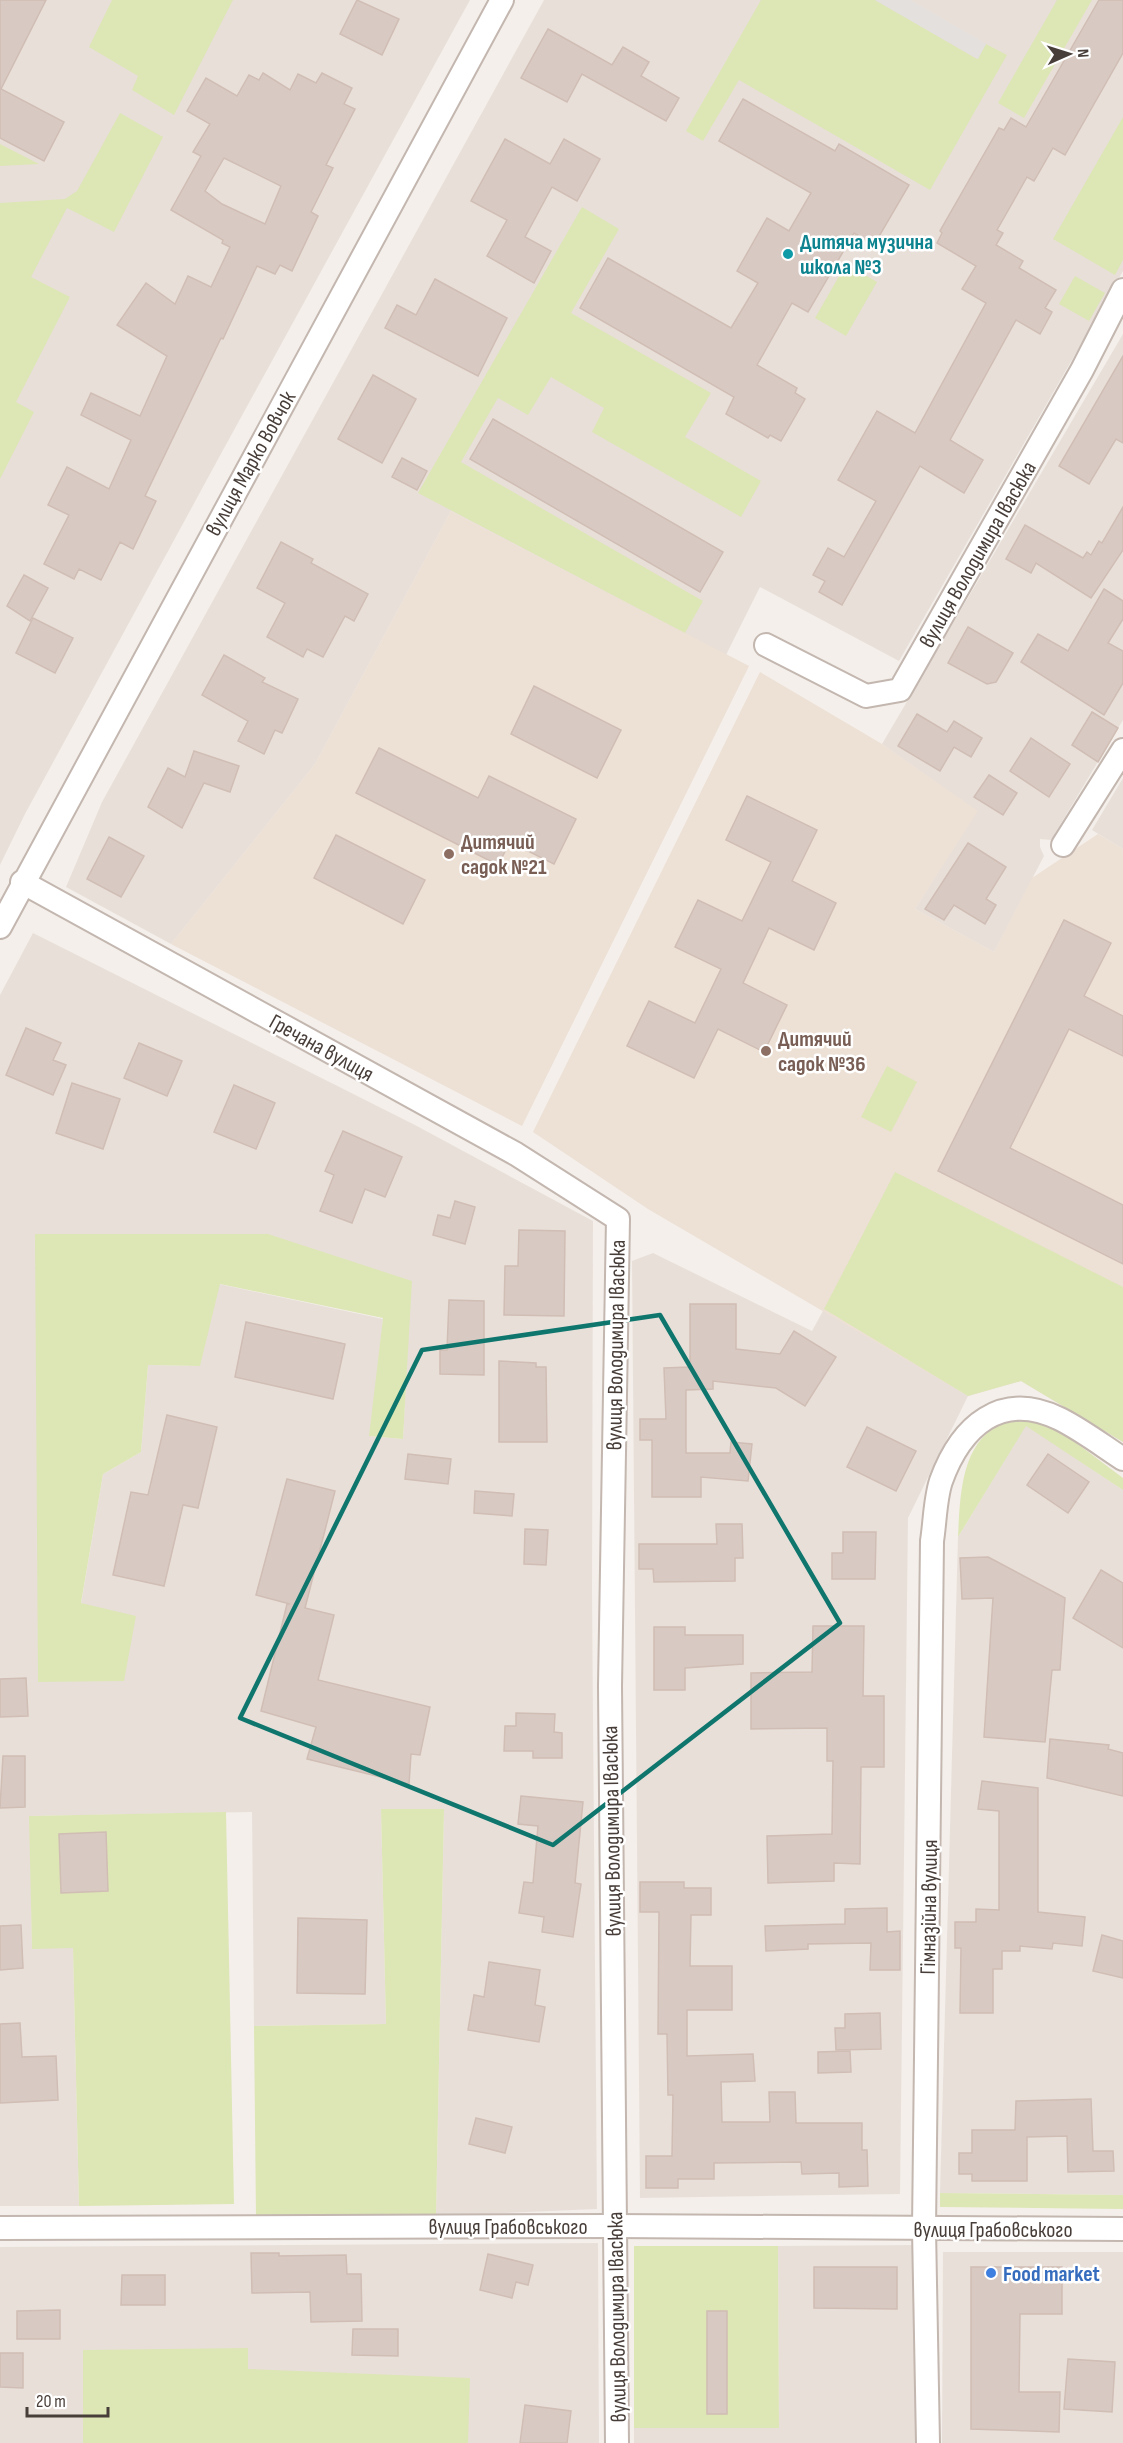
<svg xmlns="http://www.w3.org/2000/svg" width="1123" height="2443" viewBox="0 0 1123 2443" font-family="'Sofia Sans Condensed',sans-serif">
<rect width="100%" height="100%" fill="#f4efea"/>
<!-- residential -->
<g fill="#e8dfd9" fill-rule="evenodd">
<path d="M0,0H470L222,452L25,814L0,865Z"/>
<path d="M544,0H1123V271L899,661L760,587L726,655L451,511L315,764L171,944L66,887L102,802Z"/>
<path d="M1123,334V720L1051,840L1040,839V847L1044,856L994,952L915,909L977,811L882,744Z"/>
<path d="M1123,778V849L1092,830Z"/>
<path d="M33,933L415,1125L593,1221L592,1591L597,2209L436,2216L444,1809L381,1810L386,2024L254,2026L252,1812L30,1816L32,1948H73L79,2206H0V995ZM35,1234L411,1281L403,1439L370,1436L383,1319L219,1284L199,1366L148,1365L141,1452L103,1474L81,1604Z"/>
<path d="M653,1253L812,1331L824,1309L968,1396L908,1518L900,2194L640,2198L632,1261Z"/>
<path d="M1026,1425L1123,1490V2195L940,2193L958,1537Z"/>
<path d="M598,2243L599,2443H0V2247Z"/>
<path d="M915,2245L916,2443H634V2428H779L778,2246Z"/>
<path d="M943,2252H1123V2443H942Z"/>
</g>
<!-- education -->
<g fill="#ede0d5">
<path d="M451,511L749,666L522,1126L171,944L315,764Z"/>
<path d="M760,672L882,744L978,811L915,909L994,952L1032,878L1098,834L1123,849V1442L1021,1381L968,1396L648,1209L533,1132Z"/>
</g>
<!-- green -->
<g fill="#dde6b5">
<path d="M112,0H233L174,115L132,90L138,76L89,47Z"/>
<path d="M761,0H875L977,59L986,44L1007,55L930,190L739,80L703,141L686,131Z"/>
<path d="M1057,0H1092L1024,118L998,103Z"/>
<path d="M120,113L163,137L114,232L67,208L31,277L70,297L16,402L34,412L0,479V203L65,199L77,191Z"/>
<path d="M1123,117V260L1115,275L1053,239Z"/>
<path d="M0,144L39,164L0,166Z"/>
<path d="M582,207L619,229L571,313L711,393L685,437L761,481L741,517L592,432L604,408L551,377L528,415L498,398L461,462L703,601L685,633L418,493Z"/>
<path d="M846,264L877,282L846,336L815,318Z"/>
<path d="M1075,276L1105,293L1089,321L1059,304Z"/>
<path d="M887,1066L917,1082L891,1132L861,1117Z"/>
<path d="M895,1172L1123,1287V1442L1021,1381L968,1396L824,1309Z"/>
<path d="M35,1234H268L412,1281L403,1439L369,1436L383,1318L220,1284L200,1366L148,1365L141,1452L103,1474L81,1603L136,1616L124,1681L38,1682Z"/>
<path d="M1021,1419L1055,1427L1123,1478V1490L1026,1426L958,1537C960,1501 960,1445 998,1426C1004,1422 1014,1421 1021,1419Z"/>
<path d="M381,1809H444L436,2216L256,2217L254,2026L386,2024Z"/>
<path d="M226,1812L234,2204L79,2206L73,1948L32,1949L29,1816Z"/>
<path d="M940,2193L1123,2195V2209L940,2207Z"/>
<path d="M634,2246H778L779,2428H634Z"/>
<path d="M248,2348V2369L470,2378L468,2443H83V2350Z"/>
</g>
<!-- parking -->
<path fill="#e3e0de" d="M875,0H910L986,44L978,59Z"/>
<!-- building -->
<g fill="#d8cac3" stroke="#d0bdb4" stroke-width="1.5" fill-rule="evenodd">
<path d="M0,0H46L1,89L64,122L44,161L0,138Z"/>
<path d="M357,0L399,19L382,55L340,34Z"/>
<path d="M1099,0H1123V53L1065,155L1053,148L1034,181L1027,177L997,230L1003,233L996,245L1023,261L1019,268L1056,290L1045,308L1052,312L1040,334L1016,320L950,440L983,460L964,493L920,466L842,605L819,592L825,581L813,575L828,548L844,557L876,501L838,480L877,411L915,433L986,303L962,289L976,266L937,243L942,233L940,231L999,128L1004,130L1011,118L1026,127Z"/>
<path d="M548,29L612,65L623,47L649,62L641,76L679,98L666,121L582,74L567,102L521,78Z"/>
<path d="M263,73L290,90L298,74L316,83L322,73L352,88L344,104L355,109L326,165L333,168L311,212L318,216L292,271L280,265L275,274L257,266L223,339L221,338L145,496L156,501L133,549L120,542L101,580L79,569L74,579L44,564L69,515L48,505L67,467L109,489L131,440L81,415L91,393L140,416L167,356L117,325L146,283L175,304L188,276L211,287L230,247L222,243L223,240L171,210L201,156L193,152L210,124L187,111L206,78L237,96L249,75L259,80ZM224,158L281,186L265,224L222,204L205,191Z"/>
<path d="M743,99L835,151L839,144L909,185L874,245L854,233L808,312L792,303L757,365L797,388L795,393L805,399L781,441L770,435L768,438L726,414L734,397L580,308L608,258L731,328L758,283L737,271L767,218L789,231L811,193L719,141Z"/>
<path d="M505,139L550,164L564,139L600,159L577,201L552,187L525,237L551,251L534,283L487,256L507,220L471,201Z"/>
<path d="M435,279L507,318L478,376L385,328L397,305L416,315Z"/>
<path d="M1123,356V443L1116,439L1089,484L1059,466Z"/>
<path d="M373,375L416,399L382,463L338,439Z"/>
<path d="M493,419L723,552L700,592L470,459Z"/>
<path d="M402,458L427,471L417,490L392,477Z"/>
<path d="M1123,507V550L1091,598L1036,563L1031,573L1006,559L1025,525L1083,558L1087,552L1091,555L1099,541L1102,543Z"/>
<path d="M281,542L313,559L311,563L368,594L354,621L345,616L323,657L307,649L303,657L267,637L285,603L257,588Z"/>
<path d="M24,575L48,588L30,621L7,606Z"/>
<path d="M1104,589L1123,601V619L1108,643L1123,651V683L1104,715L1021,662L1038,634L1068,651Z"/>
<path d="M33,618L73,638L55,673L16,653Z"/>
<path d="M968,627L1013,653L996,682L987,684L948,663Z"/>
<path d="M224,655L265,678L262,682L298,699L282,733L275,730L264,754L238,741L248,721L202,695Z"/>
<path d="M534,686L621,730L597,778L511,734Z"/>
<path d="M1092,712L1118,728L1098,762L1072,745Z"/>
<path d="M917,714L947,732L954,721L982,738L971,757L954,747L940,771L898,746Z"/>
<path d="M1031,738L1070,764L1049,797L1010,771Z"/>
<path d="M379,748L478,798L489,776L576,819L554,864L510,842L498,865L356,793Z"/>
<path d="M194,751L239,766L230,792L204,783L182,828L148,807L168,768L185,777Z"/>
<path d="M989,775L1017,793L1003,815L974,797Z"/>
<path d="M747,796L817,830L792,881L836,903L814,950L769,928L743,983L787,1005L764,1052L718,1029L694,1078L627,1046L649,1001L695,1023L721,969L675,947L698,900L742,921L771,862L726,840Z"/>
<path d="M336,835L425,880L403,924L314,878Z"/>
<path d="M109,837L144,856L121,897L87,879Z"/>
<path d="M968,843L1006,867L986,899L996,905L985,924L954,905L944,920L925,909Z"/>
<path d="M1064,920L1111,943L1084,996L1123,1016V1056L1069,1029L1010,1148L1123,1205V1264L938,1171Z"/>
<path d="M26,1028L61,1043L53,1060L66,1065L53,1095L6,1075Z"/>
<path d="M139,1043L182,1061L167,1096L124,1078Z"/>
<path d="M72,1083L120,1099L103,1149L56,1133Z"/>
<path d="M234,1085L275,1103L256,1149L214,1132Z"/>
<path d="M343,1131L402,1157L385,1197L365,1189L352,1223L320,1211L334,1175L325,1171Z"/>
<path d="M455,1201L475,1207L465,1244L433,1235L438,1215L450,1218Z"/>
<path d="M519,1230L565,1231L564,1316L504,1315L505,1266H518Z"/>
<path d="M449,1300L484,1301V1375L440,1374V1350H447Z"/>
<path d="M690,1304H736V1349L780,1354L794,1331L836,1357L805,1406L776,1388L713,1381V1389L686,1390V1453H730L731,1442L752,1444L748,1481L701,1477V1497H652V1440H640V1419H666L664,1368L690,1367Z"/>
<path d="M246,1322L345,1344L333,1399L235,1377Z"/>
<path d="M499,1361L536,1363V1367H546L547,1442H499Z"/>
<path d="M167,1415L217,1427L198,1508L183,1505L164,1586L113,1575L131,1492L148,1495Z"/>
<path d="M867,1427L916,1451L896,1491L847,1467Z"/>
<path d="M408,1454L451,1459L448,1484L405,1479Z"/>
<path d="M1048,1454L1089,1482L1068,1513L1027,1485Z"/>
<path d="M287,1479L335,1491L305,1608L334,1615L318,1680L430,1707L420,1755L411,1754L409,1784L307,1759L316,1727L261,1711L287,1604H290L256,1595Z"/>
<path d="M475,1491L514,1494L512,1516L474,1513Z"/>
<path d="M716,1524H742L743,1558H735V1581L654,1582L653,1569H639V1544H717Z"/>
<path d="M525,1529L548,1530L546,1565L524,1564Z"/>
<path d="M843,1532H876L875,1579H832V1553H843Z"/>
<path d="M988,1557L1065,1598L1060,1670H1052L1045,1742L984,1737L993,1598L962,1599L960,1558Z"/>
<path d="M1101,1570L1123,1583V1648L1073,1618Z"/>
<path d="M813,1626H864L863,1696H884V1767H861L860,1864L834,1863V1881L768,1883L767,1836L832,1834L833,1761H827V1728L751,1729V1673L812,1672Z"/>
<path d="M654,1627H685V1635H743V1664L685,1668V1690H654Z"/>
<path d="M26,1678L28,1716L0,1717V1679Z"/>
<path d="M516,1713L555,1714L554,1732L562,1733V1758H533V1751H504L505,1726H516Z"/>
<path d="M1050,1739L1109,1745L1108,1749L1123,1753V1796L1047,1778Z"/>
<path d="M3,1756H25V1807L0,1808Z"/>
<path d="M982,1781L1038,1788V1912L1085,1917L1082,1946L1053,1943L1052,1949L1020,1946V1951H1002V1969H993V2013H960L961,1948H955V1922H976V1909L999,1910V1811L978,1809Z"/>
<path d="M521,1796L583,1802L575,1883L581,1884L573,1937L542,1932L544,1917L519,1913L524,1882L533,1883L538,1826L518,1824Z"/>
<path d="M106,1832L108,1891L61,1893L59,1834Z"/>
<path d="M640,1882H684V1888H711V1915H691L690,1966H732V2010H687V2056L753,2054L755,2081L721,2082L722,2122H770L769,2092H795L796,2123H862V2150H867L868,2186L839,2187V2173L802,2174L801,2162L714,2163V2179H678V2188H646V2156H672L673,2095H668L667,2034H658L659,1912H640Z"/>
<path d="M887,1908V1932L900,1931V1970H870L871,1943L808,1944V1949L766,1951L765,1926L845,1924V1909Z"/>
<path d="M298,1918L367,1920L365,1994L297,1993Z"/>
<path d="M21,1925L23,1968L0,1970V1926Z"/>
<path d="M1102,1935L1123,1941V1978L1093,1971Z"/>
<path d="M489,1962L540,1970L535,2005L545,2007L539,2042L468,2030L474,1995L484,1997Z"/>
<path d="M880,2013L881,2049L836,2050L835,2028H845V2014Z"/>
<path d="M20,2023L22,2057L56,2056L58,2100L0,2103V2024Z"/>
<path d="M850,2051L851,2072L818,2073V2052Z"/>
<path d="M1091,2099L1093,2151H1113L1114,2171L1068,2172L1067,2136L1027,2137V2181H972V2174H959V2153H972V2130H1015L1016,2101Z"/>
<path d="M476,2118L512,2127L505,2153L469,2144Z"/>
<path d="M251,2253H279V2256L346,2255L347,2274H361L362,2321L311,2322L310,2292L252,2293Z"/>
<path d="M488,2254L533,2265L528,2285L516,2282L512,2298L480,2290Z"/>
<path d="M814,2267H897V2309L814,2308Z"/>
<path d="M971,2267H1062V2314H1020L1019,2392H1060L1059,2432L971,2429Z"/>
<path d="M122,2275H165V2305H121Z"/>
<path d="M60,2310V2339H17V2311Z"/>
<rect x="707" y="2311" width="20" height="103"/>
<path d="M353,2329H398V2356L352,2355Z"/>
<path d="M0,2353H23V2388L0,2387Z"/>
<path d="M1068,2359L1115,2362L1112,2412L1064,2409Z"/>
<path d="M525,2405L571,2411L567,2443H520Z"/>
</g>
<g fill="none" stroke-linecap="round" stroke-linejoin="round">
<!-- minor casing -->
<g stroke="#c3b7b0" stroke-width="26">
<g id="minor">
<path d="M766,645L866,696L900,690L1082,370L1123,290"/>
<path d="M1063,845L1123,750"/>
<path d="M22,882L516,1154L618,1219L610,1686L617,2443"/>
<path d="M0,927L502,0"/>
<path d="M0,2228L615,2226L1123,2229"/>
<path d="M928,2443L924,2229L932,1541C935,1522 935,1499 941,1481C961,1426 1001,1390 1060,1419C1082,1430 1103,1446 1123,1459"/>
</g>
</g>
<!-- minor -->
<use href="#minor" stroke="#fff" stroke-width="22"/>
</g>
<!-- marked area -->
<path fill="none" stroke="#0f766e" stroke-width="4.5" stroke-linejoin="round" d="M660,1315L840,1623L553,1845L240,1718L422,1350Z"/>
<!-- markers -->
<circle fill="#0f9aa8" stroke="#fff" stroke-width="2" cx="788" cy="254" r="6"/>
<g fill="#8d6e63" stroke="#fff" stroke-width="2">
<circle cx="449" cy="854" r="6"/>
<circle cx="766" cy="1051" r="6"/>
</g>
<circle fill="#3f7fe0" stroke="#fff" stroke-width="2" cx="991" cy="2273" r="6"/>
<g text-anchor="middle" stroke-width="5" stroke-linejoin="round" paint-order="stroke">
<!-- culture labels -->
<g font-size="22" font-weight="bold" fill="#0d838f" stroke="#fff" text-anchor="start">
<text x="800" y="249">Дитяча музична<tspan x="800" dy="25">школа №3</tspan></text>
</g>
<!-- street labels -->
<g font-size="22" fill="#483e39" stroke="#fff">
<text transform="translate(250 463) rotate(-61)" y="8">вулиця Марко Вовчок</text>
<text transform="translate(977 554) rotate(-60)" y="8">вулиця Володимира Івасюка</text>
<text transform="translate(322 1047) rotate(29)" y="8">Гречана вулиця</text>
<text transform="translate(615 1345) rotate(-89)" y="8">вулиця Володимира Івасюка</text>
<text transform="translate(611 1831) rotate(-91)" y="8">вулиця Володимира Івасюка</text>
<text transform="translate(928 1907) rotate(-89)" y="8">Гімназійна вулиця</text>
<text x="508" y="2234">вулиця Грабовського</text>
<text x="993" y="2237">вулиця Грабовського</text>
<text transform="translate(616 2317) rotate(-91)" y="8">вулиця Володимира Івасюка</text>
</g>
<!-- education labels -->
<g font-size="22" font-weight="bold" fill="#785e54" stroke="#fff" text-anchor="start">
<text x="461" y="849">Дитячий<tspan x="461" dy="25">садок №21</tspan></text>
<text x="778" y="1046">Дитячий<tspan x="778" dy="25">садок №36</tspan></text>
</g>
<!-- shop labels -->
<g font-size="22" font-weight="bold" fill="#366cbe" stroke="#fff" text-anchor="start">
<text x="1003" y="2281">Food market</text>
</g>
</g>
<!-- north arrow -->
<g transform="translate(1069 54) rotate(87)" stroke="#ffffff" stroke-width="4.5" paint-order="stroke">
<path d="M0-4.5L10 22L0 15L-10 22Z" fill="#483e39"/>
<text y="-9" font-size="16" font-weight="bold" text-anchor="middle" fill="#483e39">N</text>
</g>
<!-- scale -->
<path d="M27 2407v9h81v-9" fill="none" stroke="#483e39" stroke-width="3"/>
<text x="36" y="2407" font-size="18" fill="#483e39" stroke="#ffffff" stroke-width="4.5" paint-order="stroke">20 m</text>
</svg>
